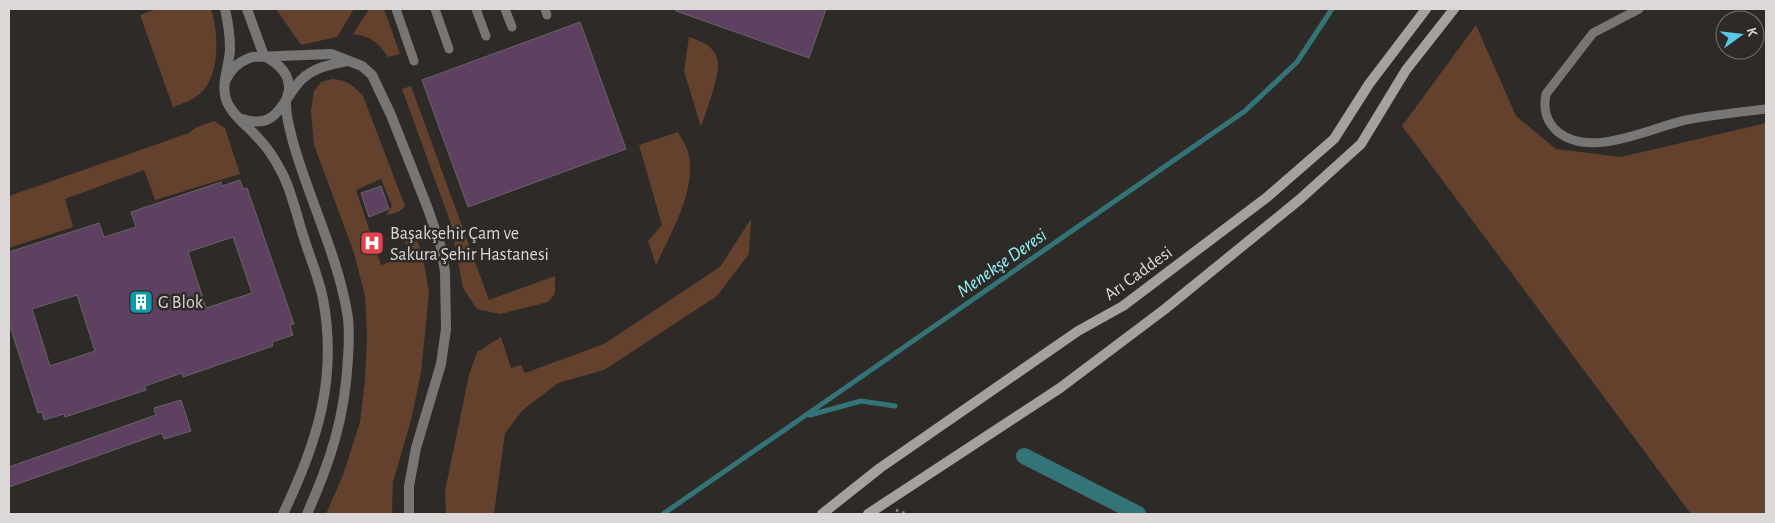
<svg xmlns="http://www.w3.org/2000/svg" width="1775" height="523" viewBox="0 0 1775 523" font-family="'Alegreya Sans',sans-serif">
<rect width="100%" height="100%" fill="#2e2a28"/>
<!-- green -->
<g fill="#63412c">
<path d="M156,9H211C219,33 221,80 197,96C190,101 181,104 173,107L140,15Z"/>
<path d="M276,9H354L337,37L301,45Z"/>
<path d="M369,9H384L400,54L388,57C377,41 372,37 353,34Z"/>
<path d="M1476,25L1516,116L1556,149L1621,157L1766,123V514H1691L1402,126Z"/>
<path d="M689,37C700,41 713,45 717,58C722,71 706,112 701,127L684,71Z"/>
<path d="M332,79C347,80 353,85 363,96L405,206C400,212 394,214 386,215L392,206L381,179L356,190L381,265L409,256L403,235L414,231L423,257L429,293L421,373L411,420L393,482L392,514H326L343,475L360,422L365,379L367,337L365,296L354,253L314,145L311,111L314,91L321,82Z"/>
<path d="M411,86L489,300L555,276V294L548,302L500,314L477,309L463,288L451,224L402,89Z"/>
<path d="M214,121L225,128L240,174L155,200L144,170L65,199L73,227L9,248V196L189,133L195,128Z"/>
<path d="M678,132C681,138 685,144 687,149C700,184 670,235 656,265L648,241L662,225L639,145Z"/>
<path d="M751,219L749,254L717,296L604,370L558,383L523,410L505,433L494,514H446L445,491L469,375L477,352L501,337L511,368L521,365L525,373L604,344L720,267Z"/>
</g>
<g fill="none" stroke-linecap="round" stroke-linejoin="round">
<!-- stream -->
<g stroke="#347477" stroke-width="5">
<path d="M810,415L861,401L895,406"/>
<path d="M663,514L1245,111L1297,62L1332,9"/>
</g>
<!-- canal -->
<path stroke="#347477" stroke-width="16" d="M1024,456L1138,514"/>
</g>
<!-- building -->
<g fill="#5e4061" stroke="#676467" fill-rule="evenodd">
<path d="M676,9H826L809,58L676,11Z"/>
<path d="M580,22L626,149L468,207L422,80Z"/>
<path d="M240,180L243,189L247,188L294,324L290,325L293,335L272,342L273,346L183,377L182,373L145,386L146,390L65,417L64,414L44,420L42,412L38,413L9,323V252L99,223L104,237L136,227L131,212L221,182L222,186ZM233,237L252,293L206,308L188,252ZM77,295L95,351L50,366L32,309Z"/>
<path d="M381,186L389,209L369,217L361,193Z"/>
<path d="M181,400L191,431L164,439L162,433L9,487V467L156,415L154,408Z"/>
</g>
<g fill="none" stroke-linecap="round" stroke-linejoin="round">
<!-- path -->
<path stroke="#837f7e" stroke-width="3" stroke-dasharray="2.5 4" stroke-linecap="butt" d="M896,510L907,514"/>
<!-- service -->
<g stroke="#787675" stroke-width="9">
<path d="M396,9L414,61"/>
<path d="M435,9L449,49"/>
<path d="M476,9L486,36"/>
<path d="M505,9L512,27"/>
<path d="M545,9L547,15"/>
<path d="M1639,9L1593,33L1546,94C1543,109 1546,122 1558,132C1592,159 1649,128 1686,120C1713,115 1740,112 1766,109"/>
</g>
<!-- tertiary -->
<g stroke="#787675" stroke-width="10">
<path d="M225,9C228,22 230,36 230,50C229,67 220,86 227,102C233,116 249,127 259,139C269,149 276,161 282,173C292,191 297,218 304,238C310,258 319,278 323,299C338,379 317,443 283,514"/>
<path d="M247,9L264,56C278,63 290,73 289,90C288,94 287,98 286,101C285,114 290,130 293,142C309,199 337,254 347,312C350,327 349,343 348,358C345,417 331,460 307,514"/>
<path d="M225,81C232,68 238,62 252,57L331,54L362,66L372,75L391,115L428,209L441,247L445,272L446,329L441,364L416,448L409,486V514"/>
<path d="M242,119C279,131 282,99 301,80C314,67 332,64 348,61"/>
</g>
<!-- secondary -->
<g stroke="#a4a19f" stroke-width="10">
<path d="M822,514L880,468L1078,331L1123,306L1266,198L1334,139L1369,84L1426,9"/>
<path d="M868,514L1060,388L1165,309L1299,200L1361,144L1406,70L1454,9"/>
</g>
</g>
<!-- icons -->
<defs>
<g id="hospital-square" transform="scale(1.25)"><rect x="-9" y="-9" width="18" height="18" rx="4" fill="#e0444e" stroke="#2e2a28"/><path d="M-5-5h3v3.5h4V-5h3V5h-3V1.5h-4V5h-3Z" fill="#fff"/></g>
<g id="building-square" transform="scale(1.25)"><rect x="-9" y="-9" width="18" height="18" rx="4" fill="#0f9aa8" stroke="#2e2a28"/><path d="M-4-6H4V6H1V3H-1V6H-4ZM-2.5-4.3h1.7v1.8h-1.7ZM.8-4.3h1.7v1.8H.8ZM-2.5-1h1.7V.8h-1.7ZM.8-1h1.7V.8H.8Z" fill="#fff"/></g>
</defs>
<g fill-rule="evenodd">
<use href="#hospital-square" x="372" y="243"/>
<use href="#building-square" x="141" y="302"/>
</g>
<g text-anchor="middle" stroke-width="5" stroke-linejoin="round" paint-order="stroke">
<!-- poi labels -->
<g font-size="18" fill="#dbd8d7" stroke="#2e2a28" text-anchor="start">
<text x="390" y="239">Başakşehir Çam ve<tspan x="390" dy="21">Sakura Şehir Hastanesi</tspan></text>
<text x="158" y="308">G Blok</text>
</g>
<!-- street labels -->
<g font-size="18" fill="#dbd8d7" stroke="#2e2a28">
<text transform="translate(1138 273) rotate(-36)" y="6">Arı Caddesi</text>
</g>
<!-- water labels -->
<g font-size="19" font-style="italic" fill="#92f7fd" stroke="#2e2a28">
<text transform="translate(1001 262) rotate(-35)" y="7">Menekşe Deresi</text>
</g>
</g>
<!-- border -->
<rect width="1775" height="523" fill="none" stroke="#dbd8d7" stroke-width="20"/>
<!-- north arrow -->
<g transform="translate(1740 35) rotate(75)"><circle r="24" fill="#2e2a28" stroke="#73706e"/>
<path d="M0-4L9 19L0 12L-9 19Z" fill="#58c8e4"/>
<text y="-8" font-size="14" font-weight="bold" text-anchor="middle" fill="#dbd8d7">K</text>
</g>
</svg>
